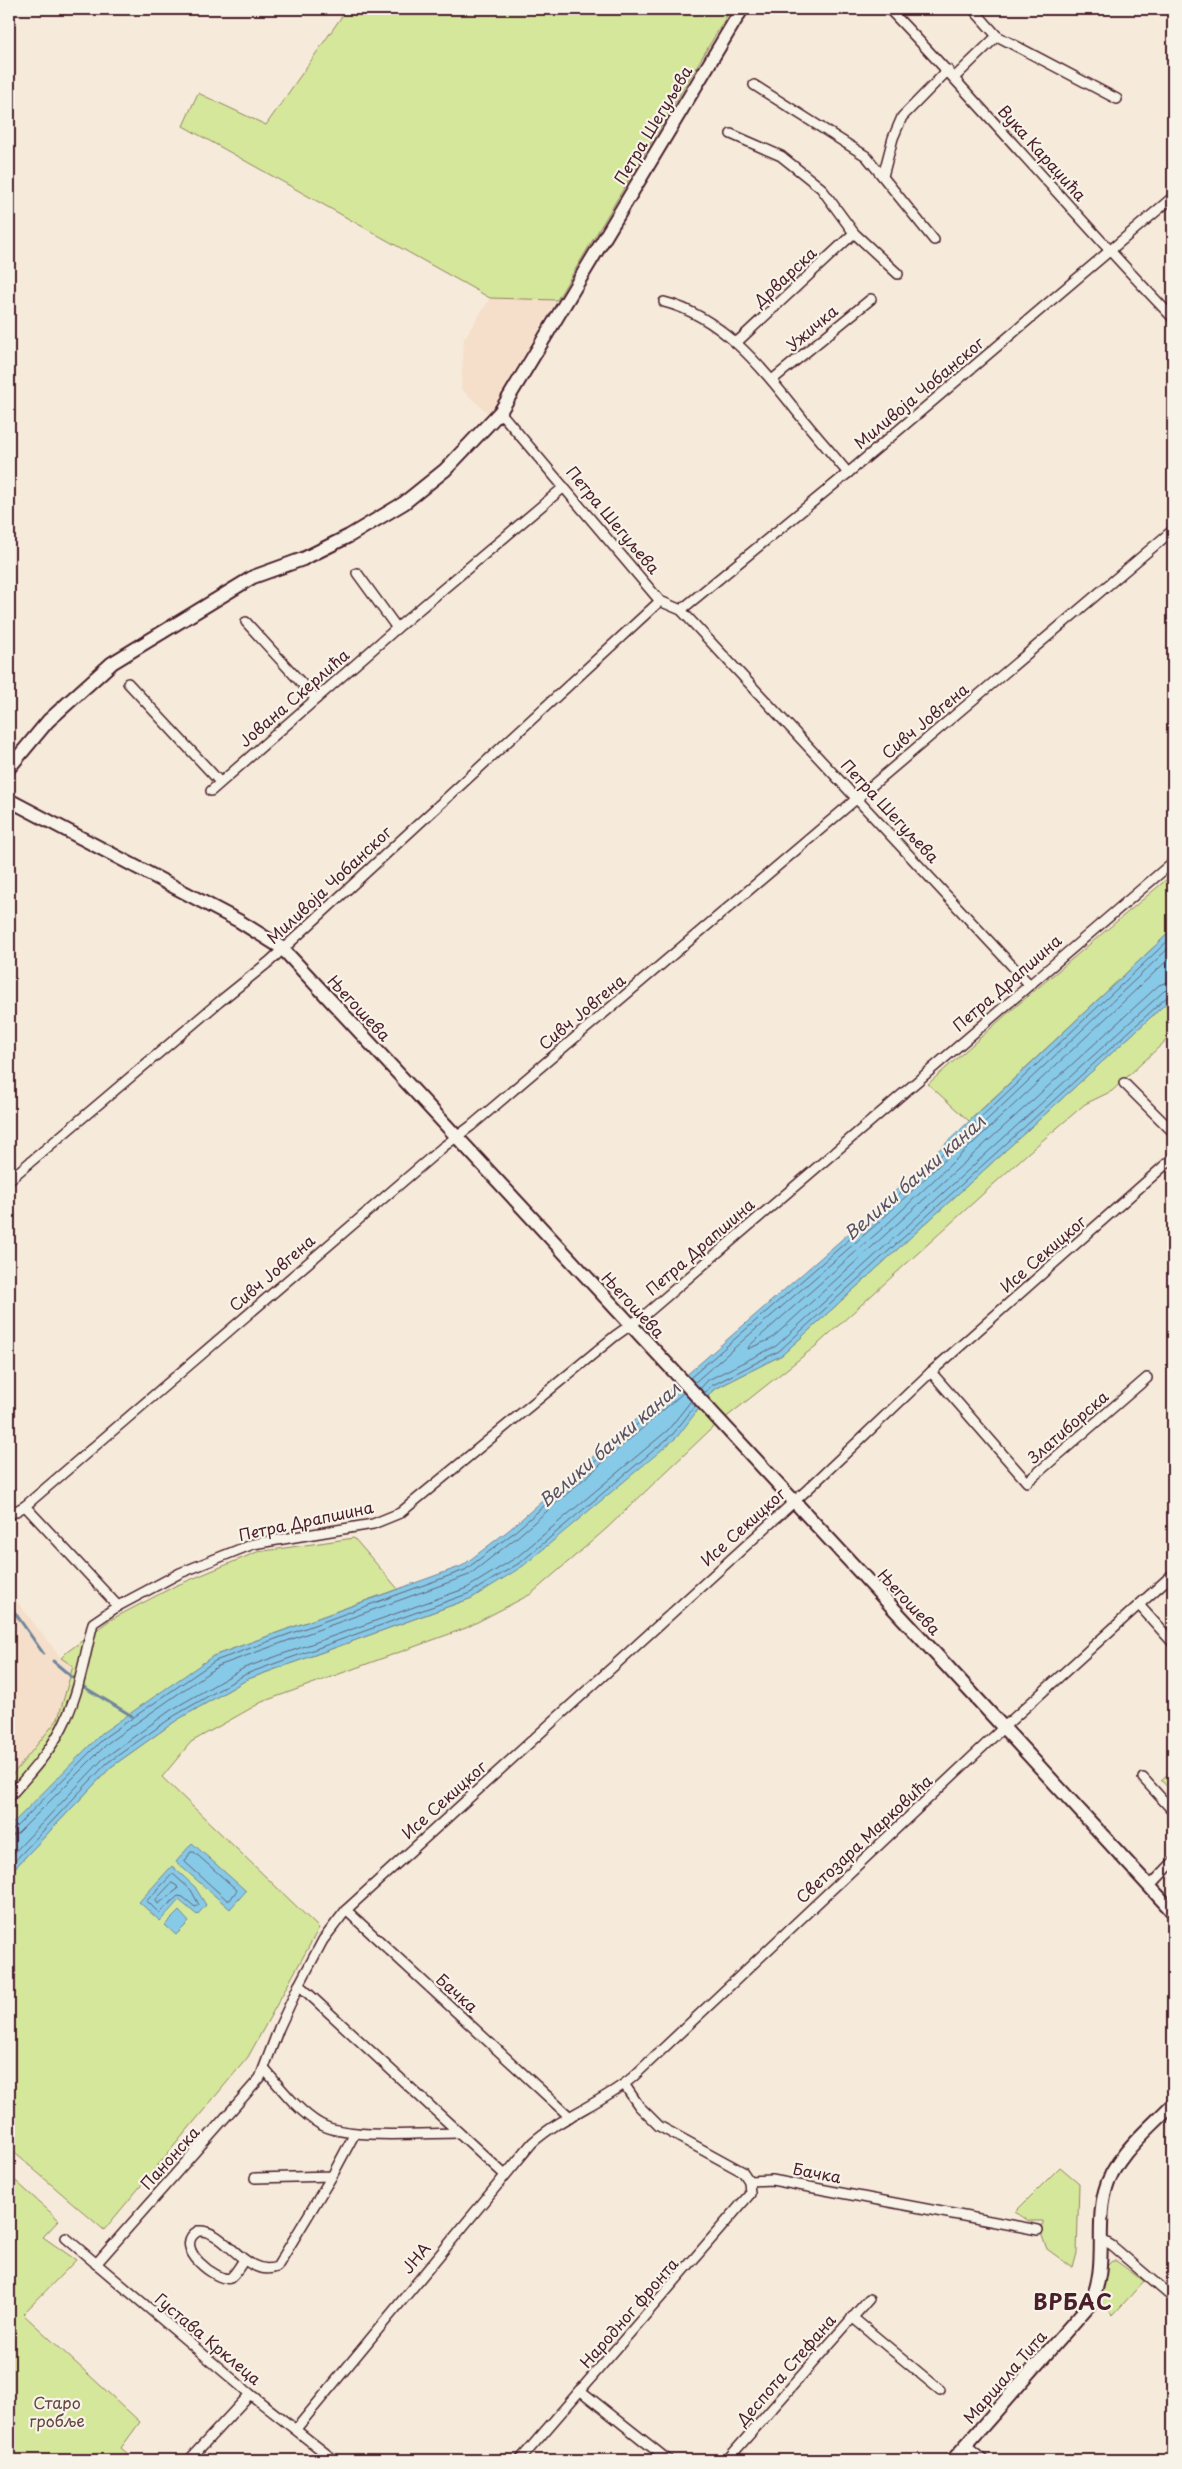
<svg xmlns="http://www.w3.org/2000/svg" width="1182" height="2469" viewBox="0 0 1182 2469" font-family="'Playpen Sans',sans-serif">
<rect width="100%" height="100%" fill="#f6eada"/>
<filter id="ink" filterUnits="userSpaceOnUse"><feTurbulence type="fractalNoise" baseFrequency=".02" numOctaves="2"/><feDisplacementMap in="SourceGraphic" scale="10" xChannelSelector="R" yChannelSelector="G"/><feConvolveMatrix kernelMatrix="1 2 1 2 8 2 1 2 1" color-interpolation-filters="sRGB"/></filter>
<g filter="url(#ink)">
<!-- built -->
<g fill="#f5dfca">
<path d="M490,298L557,300L489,414L461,389L464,339Z"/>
<path d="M9,1595H12L61,1658L73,1666L58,1719L9,1779Z"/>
</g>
<!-- green -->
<g fill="#d5e79b" stroke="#908363">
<path d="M347,9H731L557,300L490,298L183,126L198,93L266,125Z"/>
<path d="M1173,874V929L969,1121L928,1084L1008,1013Z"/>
<path d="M1173,997V1034L1112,1091L1085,1104L1029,1152L817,1345L709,1431L606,1529L531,1594L466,1628L262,1702L191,1742L162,1777L319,1928L248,2057L104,2230L9,2148V1874L111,1767L177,1720L248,1679L472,1598L676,1437L713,1390L782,1355Z"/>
<path d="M354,1538L398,1589L213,1656L9,1827V1779L58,1719L73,1666L61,1658L67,1652L110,1620L175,1586L257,1552Z"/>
<path d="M1173,1770V1793L1161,1780Z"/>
<path d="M1060,2167L1079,2183L1077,2253L1073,2268L1047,2249L1042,2236L1043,2221H1029L1015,2212Z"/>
<path d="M9,2175L59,2220L43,2237L76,2260L23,2314L140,2422L121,2448L135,2460H9Z"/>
<path d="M1112,2261H1116L1144,2281L1113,2315L1098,2300L1103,2287V2270Z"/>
</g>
<!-- water -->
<g fill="#87cae8" stroke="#6f869c">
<path d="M1173,929V997L782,1355L713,1390L677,1437L523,1566L472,1598L248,1679L177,1720L111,1767L9,1874V1827L102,1733L213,1656L462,1566L509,1530L871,1214Z"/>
<path d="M192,1843L246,1891L230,1909L176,1862Z"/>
<path d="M172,1866L195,1887L206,1905L197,1915L179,1900L160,1921L139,1902Z"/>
<path d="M179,1911L189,1922L176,1935L165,1925Z"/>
</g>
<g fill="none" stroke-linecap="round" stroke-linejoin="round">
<!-- shore -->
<g stroke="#626377" stroke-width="1">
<path d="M1173,955L884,1227L749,1346L748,1349L771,1339L1159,985L1173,980"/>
<path d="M690,1378L875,1217L1173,936"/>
<path d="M694,1383L879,1222L1173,944"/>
<path d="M700,1389L708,1380L776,1346L1164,991L1173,988"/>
<path d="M704,1394L711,1386L779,1351L1168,996L1173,994"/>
<path d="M9,1830L14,1829L105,1737L215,1661L465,1570L512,1534L679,1388"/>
<path d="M9,1837L18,1833L109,1742L218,1666L469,1575L516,1538L683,1393"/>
<path d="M191,1852H194L237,1890L230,1900H227L185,1862Z"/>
<path d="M9,1858L103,1759L171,1710L244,1668L467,1588L517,1557L668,1430L691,1401"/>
<path d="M9,1867L107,1763L174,1716L246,1674L470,1593L521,1562L673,1434L695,1406"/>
<path d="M173,1874L191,1890L199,1905L195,1907L183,1897L178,1896L159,1913L147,1901Z"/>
<path d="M172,1883L177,1886L178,1889L158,1904L156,1900Z"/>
</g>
<!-- stream -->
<g stroke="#6f869c" stroke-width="3">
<path d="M9,1607H11L43,1653"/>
<path d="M53,1661L73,1678"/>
<path d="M84,1687L132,1716"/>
</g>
<!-- street casing -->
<g stroke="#4a1f2b" stroke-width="12">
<g id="street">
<path d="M889,9C986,110 1076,217 1173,318"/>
<path d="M973,9L997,36L1117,99"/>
<path d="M955,77L997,36"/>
<path d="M754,85L866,156L934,240"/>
<path d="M731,134L781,156L821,188L854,233L898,274"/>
<path d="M883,176L893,138L902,117L948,70"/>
<path d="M664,302C727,318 768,376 806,423C820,440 834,456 848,473"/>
<path d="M736,343L854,233"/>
<path d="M772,380L871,299"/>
<path d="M500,412L660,601L681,610L1029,984"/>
<path d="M357,573L397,628"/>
<path d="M681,610L848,473L1173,197"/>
<path d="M246,622L316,699"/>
<path d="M128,683L220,782"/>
<path d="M211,791L397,628L564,487"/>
<path d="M1124,1083L1173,1132"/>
<path d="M9,1180L219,1002L270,961L660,601"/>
<path d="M931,1372L1027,1482L1147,1378"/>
<path d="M25,1506L118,1606"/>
<path d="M9,1515L25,1506L443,1147L471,1126L1173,530"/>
<path d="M1139,1605L1173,1643"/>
<path d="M1143,1778L1173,1811"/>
<path d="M9,1797C30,1773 53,1749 66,1719C80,1689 85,1654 93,1623L118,1606L180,1573L253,1544L373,1524L400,1513L615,1336L646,1314L1173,862"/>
<path d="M1150,1886L1173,1862"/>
<path d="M346,1910L570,2117"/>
<path d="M299,1985L505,2175"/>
<path d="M265,2070C281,2088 299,2112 320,2124C347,2140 424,2133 457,2133"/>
<path d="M255,2178L332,2176L355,2133"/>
<path d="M749,2181L772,2180L1038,2230"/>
<path d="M66,2238L250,2394L334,2460"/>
<path d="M1100,2239L1112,2246L1173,2298"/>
<path d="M244,2260C240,2265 235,2275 230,2278C219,2283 170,2247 198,2231C225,2228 245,2279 277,2267L332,2176"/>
<path d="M96,2264L260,2078L279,2028L299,1985L323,1940L346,1910L808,1489L931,1372L1173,1158"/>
<path d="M852,2317L940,2390"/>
<path d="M581,2391L668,2460"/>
<path d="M296,2429L532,2143C562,2116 602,2103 633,2077L1005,1726L1173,1574"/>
<path d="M966,2446L983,2460"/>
<path d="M189,2460L250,2394"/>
<path d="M520,2460L750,2194L749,2181L743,2172L659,2126L639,2106L624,2084"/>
<path d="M727,2460L869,2299"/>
</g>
</g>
<!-- secondary casing -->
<g stroke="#4a1f2b" stroke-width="16">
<g id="secondary">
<path d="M9,768L48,721L112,663L253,577L303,559L349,536L404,503L445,470L500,412L742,9"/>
<path d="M9,800L239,921L282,948C578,1271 878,1589 1173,1912"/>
<path d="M953,2460L1089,2305C1109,2271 1095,2228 1105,2191C1114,2156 1149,2129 1173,2104"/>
</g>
</g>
<!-- street -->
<use href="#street" stroke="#f7f3e8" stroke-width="9"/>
<!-- secondary -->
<use href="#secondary" stroke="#f7f3e8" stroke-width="12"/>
</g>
</g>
<g text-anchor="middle" stroke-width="4.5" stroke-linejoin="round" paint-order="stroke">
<!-- street labels -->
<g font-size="16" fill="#4a1f2b" stroke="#f7f3e8">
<text transform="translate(653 125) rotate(-59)" y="6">Петра Шегуљева</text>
<text transform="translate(1042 153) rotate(48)" y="6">Вука Караџића</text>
<text transform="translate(785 277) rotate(-43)" y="6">Дрварска</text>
<text transform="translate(812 328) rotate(-40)" y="6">Ужичка</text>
<text transform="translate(919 393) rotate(-40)" y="6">Миливоја Чобанског</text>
<text transform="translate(613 520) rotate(50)" y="6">Петра Шегуљева</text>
<text transform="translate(294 698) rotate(-41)" y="6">Јована Скерлића</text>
<text transform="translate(925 721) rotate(-40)" y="6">Сивч Јовгена</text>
<text transform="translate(890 811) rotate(47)" y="6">Петра Шегуљева</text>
<text transform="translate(329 885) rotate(-43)" y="6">Миливоја Чобанског</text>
<text transform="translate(1007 983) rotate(-41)" y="6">Петра Драпшина</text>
<text transform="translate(359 1008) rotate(47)" y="6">Његошева</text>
<text transform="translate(582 1012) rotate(-40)" y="6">Сивч Јовгена</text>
<text transform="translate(700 1247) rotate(-41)" y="6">Петра Драпшина</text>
<text transform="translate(1043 1254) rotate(-41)" y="6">Исе Секицког</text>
<text transform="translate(272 1273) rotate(-41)" y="6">Сивч Јовгена</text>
<text transform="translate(633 1305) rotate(47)" y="6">Његошева</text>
<text transform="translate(1068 1427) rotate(-41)" y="6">Златиборска</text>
<text transform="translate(306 1521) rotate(-12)" y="6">Петра Драпшина</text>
<text transform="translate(743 1527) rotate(-42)" y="6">Исе Секицког</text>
<text transform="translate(909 1602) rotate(47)" y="6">Његошева</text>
<text transform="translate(444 1800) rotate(-42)" y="6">Исе Секицког</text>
<text transform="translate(864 1839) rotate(-43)" y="6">Светозара Марковића</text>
<text transform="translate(457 1993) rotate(42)" y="6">Бачка</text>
<text transform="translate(170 2158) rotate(-48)" y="6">Панонска</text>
<text transform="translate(817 2173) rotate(11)" y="6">Бачка</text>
<text transform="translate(416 2258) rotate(-50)" y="6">ЈНА</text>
<text transform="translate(629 2313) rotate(-49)" y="6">Народног фронта</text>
<text transform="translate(208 2339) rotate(40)" y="6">Густава Крклеца</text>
<text transform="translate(786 2370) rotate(-49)" y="6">Деспота Стефана</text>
<text transform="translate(1005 2377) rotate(-49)" y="6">Маршала Тита</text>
</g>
<!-- park labels -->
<g font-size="16" fill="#664741" stroke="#f7f3e8">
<text x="57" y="2409">Старо<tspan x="57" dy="18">гробље</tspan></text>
</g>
<!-- water labels -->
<g font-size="18" font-style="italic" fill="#5c5264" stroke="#f7f3e8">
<text transform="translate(915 1178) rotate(-41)" y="6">Велики бачки канал</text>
<text transform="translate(610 1445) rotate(-41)" y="6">Велики бачки канал</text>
</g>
<!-- district labels -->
<g font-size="21" font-weight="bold" letter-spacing="1" fill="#4a1f2b" stroke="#f7f3e8">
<text x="1073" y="2310">ВРБАС</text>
</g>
</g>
<!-- margin -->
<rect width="1182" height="2469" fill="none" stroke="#f7f3e8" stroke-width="30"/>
<rect x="15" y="15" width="1152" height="2439" fill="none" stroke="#4a1f2b" stroke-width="2" filter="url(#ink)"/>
</svg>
